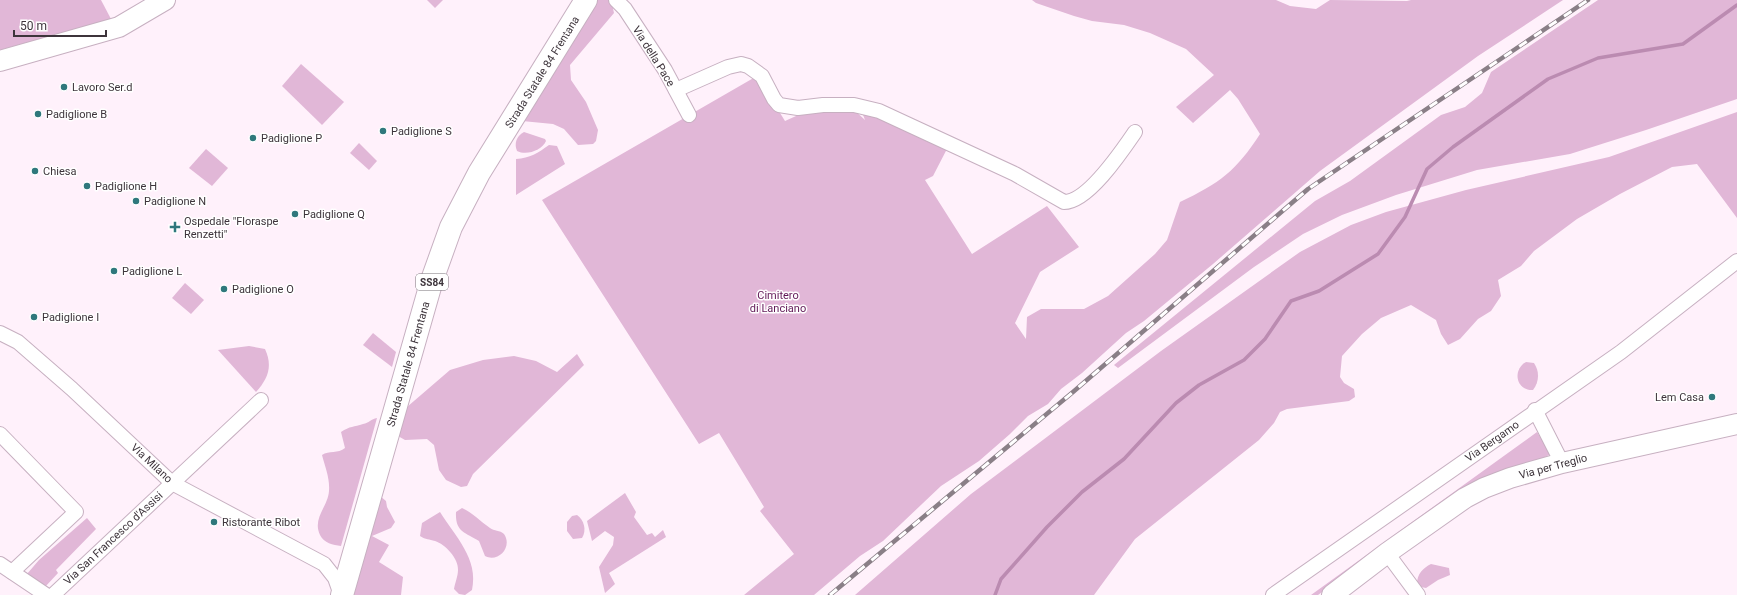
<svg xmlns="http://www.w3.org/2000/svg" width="1737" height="595" viewBox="0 0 1737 595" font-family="Roboto,sans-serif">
<rect width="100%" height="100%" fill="#fff1fb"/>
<!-- green -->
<g fill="#e1b7d7">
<path d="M0,0H101L111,19L0,50Z"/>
<path d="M427,0H443L435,8Z"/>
<path d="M594,0H611L614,13L570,65L571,80L586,102L598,130L596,141L593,144L578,145L564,129L553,124L522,121Z"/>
<path d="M1032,0H1276L1290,6L1316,9L1330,0L1407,1L1411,0H1563L1478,56L1320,171L1213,264L1144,321L1126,333L1082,373L1061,389L1048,404L1028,416L1010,434L979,461L941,486L883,541L860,556L814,595H744L794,554L760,511L764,507L719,433L699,444L542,200L757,76L785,121L816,107L852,108L865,120L860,107L949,145L933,176L925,180L972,254L1047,206L1079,247L1040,272L1015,323L1026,339L1027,317L1041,309H1084L1108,296L1155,254L1167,240L1180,202C1220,183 1236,171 1260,134L1238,99L1230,90L1193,123L1176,107L1214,75L1186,49L1150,33L1124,25L1092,21L1074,16L1036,3Z"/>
<path d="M1598,0H1737V99L1646,130L1570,154L1477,170L1396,195L1342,215L1303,234L1254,267L1118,368L1114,365L1315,201L1350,181L1441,115L1465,107L1482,93L1491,72Z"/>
<path d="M301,64L344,102L322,125L282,86Z"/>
<path d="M1737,112V218L1697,164L1672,167L1620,194L1577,219L1534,251L1521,266L1498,280L1501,296L1491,311L1478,319L1460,339L1448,345L1441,334L1436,320L1411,305L1381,318L1362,334L1342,356L1340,377L1344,383L1354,389L1355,397L1349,401L1287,409L1280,412L1274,423L1259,440L1135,539L1094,595H855L971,494L1161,351L1300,252L1351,225L1386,212L1466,190L1609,157Z"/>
<path d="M524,132L545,139L546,141C542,150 527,156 517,151C514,144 516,136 524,132Z"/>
<path d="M359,143L377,161L369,170L350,153Z"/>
<path d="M549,145L557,146L565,164L516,195V159C530,158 538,153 549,145Z"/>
<path d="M206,149L228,168L212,186L189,168Z"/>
<path d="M185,283L204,300L191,314L172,298Z"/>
<path d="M373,333L396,352L392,367L363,345Z"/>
<path d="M249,346L265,349C273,366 268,379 256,392L218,350Z"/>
<path d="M577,354L584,365L473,474L467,486L461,487L446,480L439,470L434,445L427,439L405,440L398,436L407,407L450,370L483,360L514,356L536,361L557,372Z"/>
<path d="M1526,362L1534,363C1540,372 1539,382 1533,390C1516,391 1512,370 1526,362Z"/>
<path d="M377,418L341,546C333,545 324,543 320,535C312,518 328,507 329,491C330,478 325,467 322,455C329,450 338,454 345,448L341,432C350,426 354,427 363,424C369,423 371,419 377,418Z"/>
<path d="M1537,432L1551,454L1541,459L1483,478L1416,521L1318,595H1311Z"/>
<path d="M625,493L636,512L634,517L647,535L652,533L655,537L663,530L666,537L609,573L615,584L605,593L599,567L613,545L614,537L605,531L592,541L587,521Z"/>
<path d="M380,496L386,501L387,507L395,522L391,528L372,536L389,545L379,562L403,577L401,595H349Z"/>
<path d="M462,508C473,513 480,521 490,528C494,531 500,530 504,534C513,547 498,563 485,556L479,541C465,532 455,532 456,512Z"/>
<path d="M440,512C455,536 479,559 472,590L465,595L459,594L454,589C455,583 458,576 458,570C459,559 445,544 435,541C429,539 426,540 420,536L422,523Z"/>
<path d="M577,515C584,520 587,530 582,538L573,539L567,531V522L572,516Z"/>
<path d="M87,518L96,529L56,570L58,573L45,587L27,574L39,560Z"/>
<path d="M1431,564L1449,568L1450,575L1438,580L1426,588L1421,587L1417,584C1417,574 1423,568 1431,564Z"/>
</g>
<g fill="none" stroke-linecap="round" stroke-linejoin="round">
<!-- stream -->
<path stroke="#bb8bb1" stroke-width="3.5" d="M995,595L1001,579L1047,527L1082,492L1124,459L1176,403L1199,385L1244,360L1265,339L1291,301L1319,291L1378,254L1405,217L1427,169L1453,147L1548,79L1598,58L1683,44L1737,5"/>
<!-- street casing -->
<g stroke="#c7b0c1" stroke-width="16">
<g id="street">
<path d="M616,0L625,9L665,70L689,115"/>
<path d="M676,90L728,67L741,64L748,66L762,76L774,99L779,105L798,108L823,105H854L879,111L1015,174L1064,202C1088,202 1122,151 1135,132"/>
<path d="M0,333L18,342L72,389L172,483L324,564L335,578L341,595"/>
<path d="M1535,410L1562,463"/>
<path d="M0,434L76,512L12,572"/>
<path d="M1387,553L1418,595"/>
<path d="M0,564L46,595"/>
<path d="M53,595L261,400"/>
<path d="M1273,595L1621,352L1737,261"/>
</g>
</g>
<!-- secondary casing -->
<g stroke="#c7b0c1" stroke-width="22">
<g id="secondary">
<path d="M0,61L119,27L165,0"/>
<path d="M1332,595L1387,553L1465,498L1484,488L1510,478L1562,463L1737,424"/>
</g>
</g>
<!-- primary casing -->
<g stroke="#c7b0c1" stroke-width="24">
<path id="primary" d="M342,595L432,280L451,227L479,173L586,0"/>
</g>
<!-- street -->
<use href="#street" stroke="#fff" stroke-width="14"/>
<!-- secondary -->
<use href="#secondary" stroke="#fff" stroke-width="20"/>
<!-- primary -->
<use href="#primary" stroke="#fff" stroke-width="22"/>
<!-- rail casing -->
<g stroke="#8a7f87" stroke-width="4.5">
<path id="rail" d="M830,595L1073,392L1308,189L1588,0"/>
</g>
<!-- rail -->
<use href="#rail" stroke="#fff" stroke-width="3" stroke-dasharray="9" stroke-linecap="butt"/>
</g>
<!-- markers -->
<g fill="#2f787c" stroke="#fff" stroke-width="1.5">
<circle cx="64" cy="87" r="4"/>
<circle cx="38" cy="114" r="4"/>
<circle cx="383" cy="131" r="4"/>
<circle cx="253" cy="138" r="4"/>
<circle cx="35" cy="171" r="4"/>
<circle cx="87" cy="186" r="4"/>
<circle cx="136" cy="201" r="4"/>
<circle cx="295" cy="214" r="4"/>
<path d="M173 221h4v4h4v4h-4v4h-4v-4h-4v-4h4z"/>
<circle cx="114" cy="271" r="4"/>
<circle cx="224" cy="289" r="4"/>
<circle cx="34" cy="317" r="4"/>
<circle cx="1712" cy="397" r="4"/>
<circle cx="214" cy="522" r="4"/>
</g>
<g text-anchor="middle" stroke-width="3" stroke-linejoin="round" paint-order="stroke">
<!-- shield labels -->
<rect fill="#fff" stroke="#777176" stroke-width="1" x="416" y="274" width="32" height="16" rx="3"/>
<g font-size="10" font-weight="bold" fill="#3d343b">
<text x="432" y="286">SS84</text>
</g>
<!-- street labels -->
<g font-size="11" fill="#3d343b" stroke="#fff">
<text transform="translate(654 56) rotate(58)" y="4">Via della Pace</text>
<text transform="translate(542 72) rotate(-58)" y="4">Strada Statale 84 Frentana</text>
<text transform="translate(408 364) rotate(-74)" y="4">Strada Statale 84 Frentana</text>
<text transform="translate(1492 441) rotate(-35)" y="4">Via Bergamo</text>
<text transform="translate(152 463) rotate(43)" y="4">Via Milano</text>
<text transform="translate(1553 466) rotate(-15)" y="4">Via per Treglio</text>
<text transform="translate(113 538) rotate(-43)" y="4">Via San Francesco d'Assisi</text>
</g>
<!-- poi labels -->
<g font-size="11" fill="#3d343b" stroke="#fff" text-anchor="start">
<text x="72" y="91">Lavoro Ser.d</text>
<text x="46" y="118">Padiglione B</text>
<text x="391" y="135">Padiglione S</text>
<text x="261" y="142">Padiglione P</text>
<text x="43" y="175">Chiesa</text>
<text x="95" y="190">Padiglione H</text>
<text x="144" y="205">Padiglione N</text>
<text x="303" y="218">Padiglione Q</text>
<text x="184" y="225">Ospedale "Floraspe<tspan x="184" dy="13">Renzetti"</tspan></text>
<text x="122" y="275">Padiglione L</text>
<text x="232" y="293">Padiglione O</text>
<text x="42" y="321">Padiglione I</text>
<text x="1704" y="401" text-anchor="end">Lem Casa</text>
<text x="222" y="526">Ristorante Ribot</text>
</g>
<!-- park labels -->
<g font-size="11" fill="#611857" stroke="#fff">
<text x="778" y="299">Cimitero<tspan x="778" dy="13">di Lanciano</tspan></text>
</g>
</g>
<!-- scale -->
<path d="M14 30v6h92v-6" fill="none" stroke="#3d343b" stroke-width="2"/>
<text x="20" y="30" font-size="12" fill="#3d343b" stroke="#ffffff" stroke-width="3" paint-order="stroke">50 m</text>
</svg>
